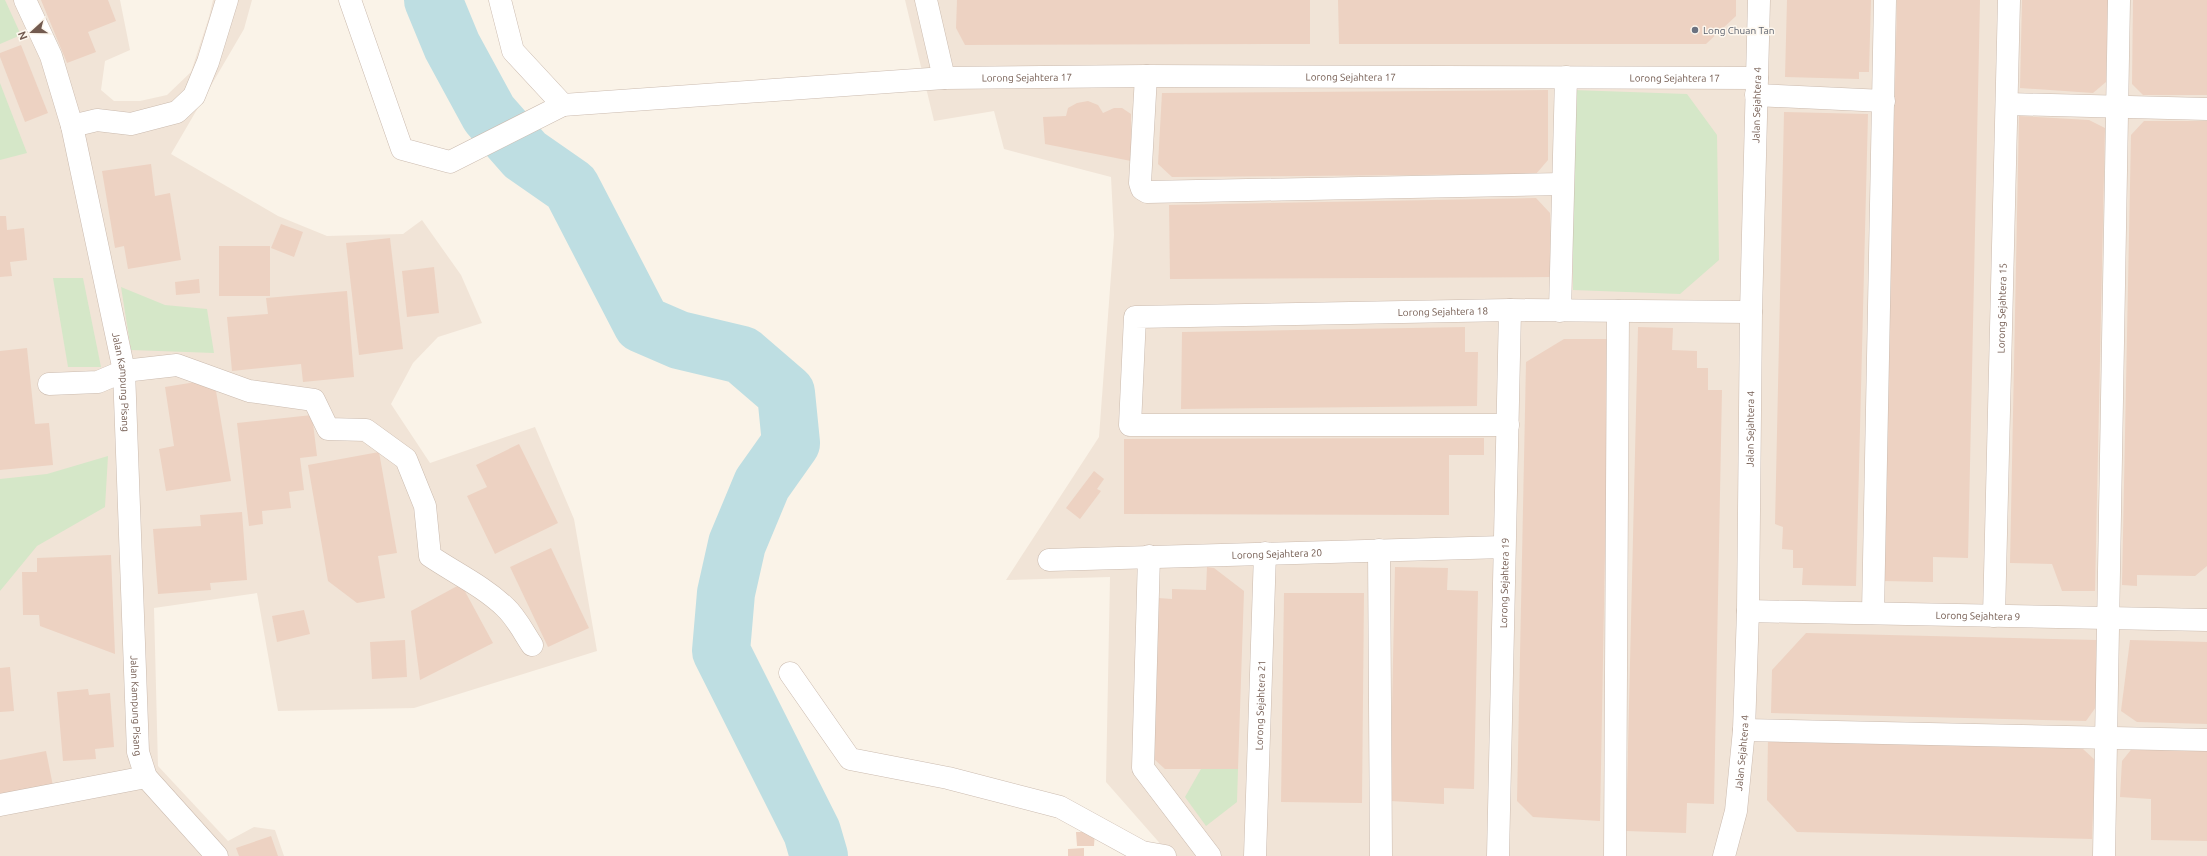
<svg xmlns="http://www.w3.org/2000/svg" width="2207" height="856" viewBox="0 0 2207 856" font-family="Ubuntu,sans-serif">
<rect width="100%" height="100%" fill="#faf3e8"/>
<!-- residential -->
<g fill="#f1e4d7">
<path d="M0,0H120L130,50L105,61L101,90L114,101H140L167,95L191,72L209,17L213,0H252L244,29L171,154L278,216L327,236L403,234L422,220L461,275L482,323L438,337L413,363L391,404L430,463L535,427L574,519L597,651L414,708L278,711L257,593L154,608L158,766L228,841L254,827L275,830L284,856H0Z"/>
<path d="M905,0H2207V856H1171L1106,782L1110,577L1006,580L1099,437L1114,235L1111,177L1004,149L994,111L934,121Z"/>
</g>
<!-- green -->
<g fill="#d5e7c8">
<path d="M0,0H5L21,35L0,44Z"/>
<path d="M0,83L27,153L0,160Z"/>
<path d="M1573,90L1687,94L1717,135L1719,260L1680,294L1573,290Z"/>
<path d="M53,278H83L101,367H68Z"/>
<path d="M121,287L165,305L207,309L214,353L131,350Z"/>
<path d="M108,456L105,507L37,546L0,591V479L47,474Z"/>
<path d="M1201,769H1238L1237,802L1206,826L1185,797Z"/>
</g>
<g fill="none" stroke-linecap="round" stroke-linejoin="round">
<!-- river -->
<path stroke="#bedee2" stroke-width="58" d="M433,0L452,46L489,114L525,155L571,187L642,324L679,340L742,355L786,393L791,443L762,484L737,544L726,593L721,651L812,832L819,856"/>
</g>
<!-- building -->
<g fill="#edd2c2">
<path d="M41,0H108L116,21L88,32L96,52L67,63Z"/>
<path d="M957,0H1310V44L965,45L956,28Z"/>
<path d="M1338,0H1736V16L1706,44H1339Z"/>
<path d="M1787,0H1871L1869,72H1859V79L1785,77Z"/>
<path d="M1897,0H1980L1968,558L1933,557V582L1883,581Z"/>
<path d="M2022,0H2108L2106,82L2093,93L2020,88Z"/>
<path d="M2133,0H2207V95H2143L2132,84Z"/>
<path d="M21,45L48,113L25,122L0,57V53Z"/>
<path d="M1548,90V160L1536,174L1172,177L1158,164L1162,93Z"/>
<path d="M1088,101L1098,105L1103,113L1114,108H1122L1131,114V161L1045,144L1043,117L1066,116L1068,108L1077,103Z"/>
<path d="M1784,112L1868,114L1856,586L1802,585L1803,568H1793V550L1782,549L1783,527L1775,524Z"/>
<path d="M2019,116L2089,120L2105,128L2095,591H2062L2052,564L2010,563Z"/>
<path d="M2144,121H2207V566L2195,576L2137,575V586L2122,585L2131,135Z"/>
<path d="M151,164L155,196L170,193L181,260L128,269L124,246L115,248L102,171Z"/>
<path d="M1536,198L1550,213L1551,277L1170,279L1169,205Z"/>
<path d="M0,216H6L7,230L24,228L27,260L10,262L12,276L0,277Z"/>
<path d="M281,224L303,232L294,257L271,248Z"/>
<path d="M390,238L403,349L359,355L346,243Z"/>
<rect x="219" y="246" width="51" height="50"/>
<path d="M434,267L439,313L407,317L402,271Z"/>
<path d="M199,279L200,293L176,295L175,282Z"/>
<path d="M347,291L354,377L303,382L301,364L232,371L227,317L268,314L266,298Z"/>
<path d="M1465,327V352H1478L1477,406L1181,409L1182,332Z"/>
<path d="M1638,327L1673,328L1672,350L1697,351V368H1708V390H1722L1714,804L1687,803L1686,833L1626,831Z"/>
<path d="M1564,339H1609L1600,821L1533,817L1517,801L1526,362Z"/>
<path d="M27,348L35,424L49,423L53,465L0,470V351Z"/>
<path d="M214,379L231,481L166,491L159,449L174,446L165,387Z"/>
<path d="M312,415L317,456L300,458L304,490L289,492L291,508L262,511L263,524L249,526L237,423Z"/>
<path d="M1484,438V455H1449V515L1124,514V439Z"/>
<path d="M519,444L558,523L495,554L467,496L487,487L476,465Z"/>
<path d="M379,452L397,553L378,556L385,598L357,603L328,581L308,465Z"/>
<path d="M1094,471L1104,479L1097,489L1101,491L1080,519L1066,508Z"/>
<path d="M242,512L247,580L210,583L211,590L158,594L153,529L201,526L200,515Z"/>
<path d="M551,548L589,628L548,647L510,567Z"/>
<path d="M111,555L115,654L40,626L39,615H23L22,572H37V558Z"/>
<path d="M1207,567L1214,568L1244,591L1238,769H1165L1154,759L1158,598L1172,599V589L1206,590Z"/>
<path d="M1395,567L1448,568L1447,590L1478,591L1474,789L1444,788V804L1390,801Z"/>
<path d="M461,584L493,643L420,680L411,611Z"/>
<path d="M1284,593H1364L1362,803L1281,802Z"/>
<path d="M304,610L310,634L277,642L272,616Z"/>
<path d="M1806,633L2097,640L2096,707L2086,721L1771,713L1772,670Z"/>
<path d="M405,640L407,677L372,679L370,642Z"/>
<path d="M2130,640L2207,642V724L2137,722L2121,711Z"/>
<path d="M10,667L14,711L0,712V668Z"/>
<path d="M88,689L89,695L110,693L114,747L95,749L96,759L63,761L57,692Z"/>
<path d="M1768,737L2064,745L2083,749L2095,760L2092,839L1797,832L1767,800Z"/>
<path d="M2134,746L2207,748V841L2151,840V799L2120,797L2122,761Z"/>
<path d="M46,751L53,786L0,795V760Z"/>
<path d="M1076,832H1095L1094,846H1077Z"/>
<path d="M271,836L278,856H239L236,848Z"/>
<path d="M1084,848V856H1068V849Z"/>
</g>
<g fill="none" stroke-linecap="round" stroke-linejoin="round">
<!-- minor casing -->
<g stroke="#cbbbaf" stroke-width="23">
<g id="minor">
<path id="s1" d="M25,0L51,56L72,126L124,371L138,752L146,777L217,856"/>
<path d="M350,0L402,149L450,162L563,105"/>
<path id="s2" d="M500,0L513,51L563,105L944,78L1146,76L1757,78"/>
<path d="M926,0L944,78"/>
<path d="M1146,76L1140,183L1142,189L1147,192L1562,184"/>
<path d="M1756,95L1884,101"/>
<path d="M2008,104L2207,109"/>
<path d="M72,126L97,120L131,124L177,112L194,96L208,62L227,0"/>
<path d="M1560,311L1566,77"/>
<path d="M49,384L98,382L124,371L177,365L249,391L314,400L328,429L366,430L406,459L425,506L430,556C455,573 483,586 505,607C516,617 524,633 532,645"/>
<path id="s3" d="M1508,425H1130L1135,317L1510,310L1751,312"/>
<path d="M1379,550L1381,856"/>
<path d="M1149,556L1143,768L1210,856"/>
<path id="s4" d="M1049,560L1504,547"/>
<path id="s5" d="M1748,611L2207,620"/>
<path d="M1873,613L1885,0"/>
<path id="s6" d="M1994,616L2009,0"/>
<path d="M790,673L850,759L948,778L1060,807L1142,852L1165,856"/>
<path d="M1744,730L2207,740"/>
<path d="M0,805L146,777"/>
<path id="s7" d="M1255,856L1265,553"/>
<path id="s8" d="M1498,856L1510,310"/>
<path d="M1615,856L1618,311"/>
<path id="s9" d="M1724,856L1736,811L1744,730L1748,611L1751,312L1759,0"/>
<path d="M2104,856L2119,0"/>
</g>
</g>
<!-- minor -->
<use href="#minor" stroke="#fff" stroke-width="22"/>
</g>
<!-- markers -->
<circle fill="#6b7280" stroke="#fdf7ee" stroke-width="1.5" cx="1695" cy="30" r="4"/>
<g text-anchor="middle" stroke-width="3" stroke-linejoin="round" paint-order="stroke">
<!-- worship labels -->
<g font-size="10" fill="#5b616d" stroke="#fdf7ee" text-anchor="start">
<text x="1703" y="34">Long Chuan Tan</text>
</g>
<!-- street labels -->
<g font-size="10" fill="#725a4f" stroke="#fdf7ee">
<text dy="4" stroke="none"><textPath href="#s2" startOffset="591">Lorong Sejahtera 17</textPath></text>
<text dy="4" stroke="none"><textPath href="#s2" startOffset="915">Lorong Sejahtera 17</textPath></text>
<text dy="4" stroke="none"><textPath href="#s2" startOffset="1239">Lorong Sejahtera 17</textPath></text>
<text dy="4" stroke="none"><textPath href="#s9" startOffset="753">Jalan Sejahtera 4</textPath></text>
<text dy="4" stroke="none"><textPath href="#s6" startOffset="308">Lorong Sejahtera 15</textPath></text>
<text dy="4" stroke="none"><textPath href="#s3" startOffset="794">Lorong Sejahtera 18</textPath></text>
<text dy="4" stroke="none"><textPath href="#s1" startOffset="396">Jalan Kampung Pisang</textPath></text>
<text dy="4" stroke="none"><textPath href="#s9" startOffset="429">Jalan Sejahtera 4</textPath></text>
<text dy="4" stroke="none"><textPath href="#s4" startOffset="228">Lorong Sejahtera 20</textPath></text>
<text dy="4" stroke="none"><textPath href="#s8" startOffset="273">Lorong Sejahtera 19</textPath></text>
<text dy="4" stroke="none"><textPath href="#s5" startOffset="230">Lorong Sejahtera 9</textPath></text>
<text dy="4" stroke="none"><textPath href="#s7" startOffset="151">Lorong Sejahtera 21</textPath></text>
<text dy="4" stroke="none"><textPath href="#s1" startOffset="720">Jalan Kampung Pisang</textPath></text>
<text dy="4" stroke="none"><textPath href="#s9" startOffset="105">Jalan Sejahtera 4</textPath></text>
</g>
</g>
<!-- north arrow -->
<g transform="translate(32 32) rotate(249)" stroke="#fdf7ee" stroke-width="3" paint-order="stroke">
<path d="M0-3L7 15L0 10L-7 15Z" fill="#725a4f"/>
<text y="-6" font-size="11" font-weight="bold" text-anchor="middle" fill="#725a4f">N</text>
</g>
</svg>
